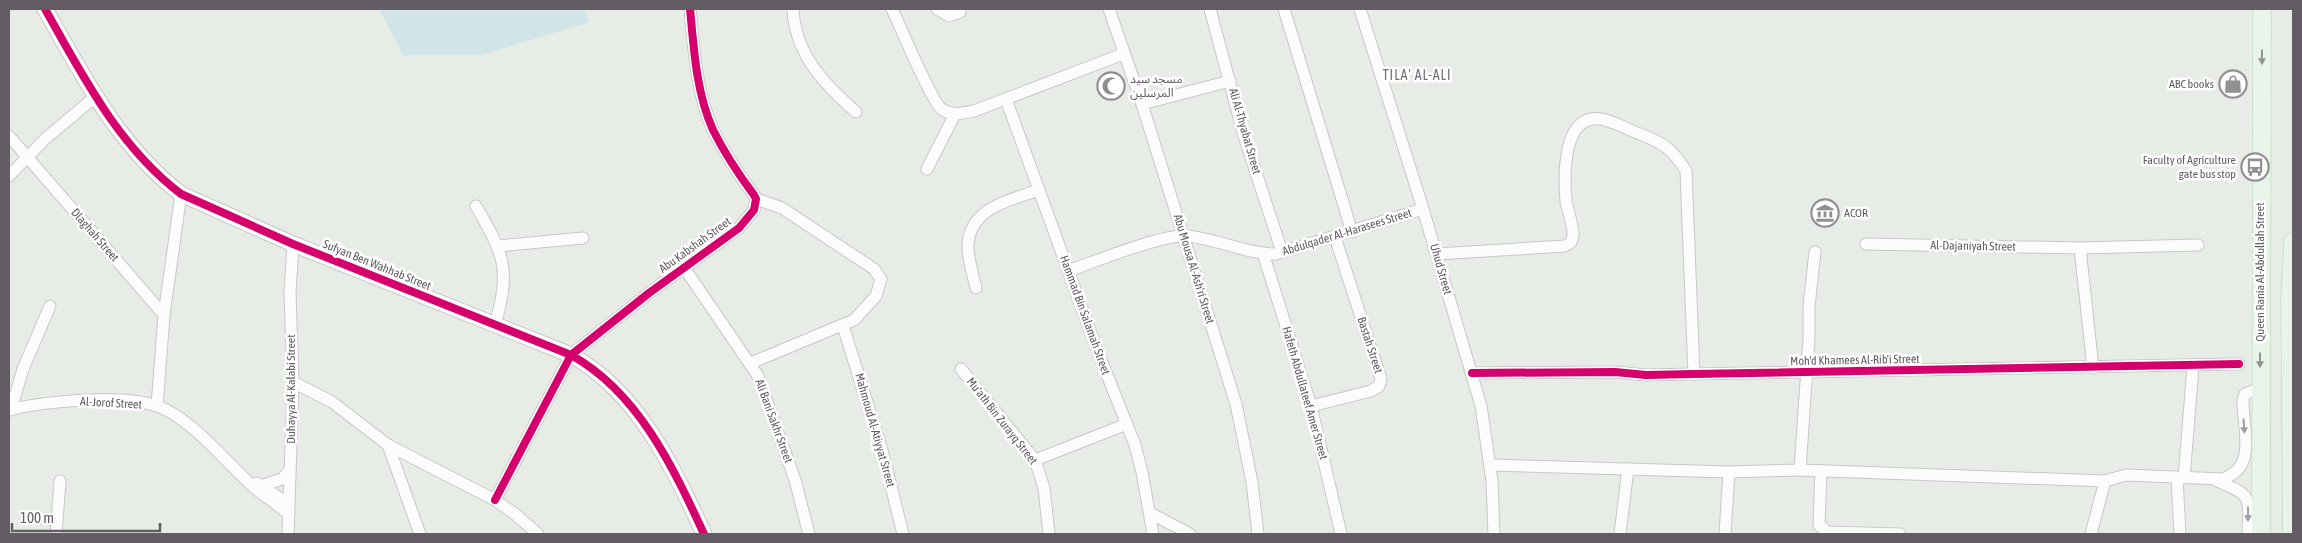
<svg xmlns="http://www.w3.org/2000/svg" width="2302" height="543" viewBox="0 0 2302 543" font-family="'Asap Condensed','Noto Sans Arabic',sans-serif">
<rect width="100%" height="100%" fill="#e7ece7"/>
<!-- green -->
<path fill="#d1e4e8" d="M379,9H584L589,22L482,55H403Z"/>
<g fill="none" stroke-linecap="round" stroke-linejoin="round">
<!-- street casing -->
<g stroke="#c8c8c8" stroke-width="13">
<g id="street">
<path d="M793,9C795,54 824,84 856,112"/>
<path d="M892,9C900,25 932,104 943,110C953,116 963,113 974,111L1123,54"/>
<path d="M937,9L949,16L960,12"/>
<path d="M1109,9L1142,104L1236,404L1252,482L1258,534"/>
<path d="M1210,9L1244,136L1282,252"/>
<path d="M1284,9L1352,232"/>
<path d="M1360,9L1423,209L1481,406L1492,481L1494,534"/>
<path d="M1006,99L1096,347L1135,445L1142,472L1153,534"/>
<path d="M1142,104L1230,81"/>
<path d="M9,136L164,315L157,406"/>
<path d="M927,169L955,114"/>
<path d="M9,176L45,139L95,97"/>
<path d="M476,206C504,255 511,268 495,325"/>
<path d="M1866,244L2080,248L2198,245"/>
<path d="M498,246L583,238"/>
<path d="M2080,248L2093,368"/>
<path d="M1263,253L1311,406L1341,534"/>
<path d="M1437,254L1565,246C1570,244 1573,241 1573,235C1573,224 1568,212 1566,201C1564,176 1562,113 1601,119C1614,121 1628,130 1640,134C1664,143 1673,150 1686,171L1694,374"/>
<path d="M685,269L758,376L795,480L809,534"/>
<path d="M1068,271C1094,262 1162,234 1186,236C1216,238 1245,254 1276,254L1423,209"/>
<path d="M976,288C973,275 968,260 968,246C969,208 1010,200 1039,190"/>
<path d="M164,315L181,194"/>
<path d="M843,326L882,450L903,534"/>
<path d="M751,363L854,320L876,296L881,279L874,269L782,208L756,199"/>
<path d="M961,369L1035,460L1044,488L1049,534"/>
<path d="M1472,373L1615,372L1646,375L1694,374L2239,364"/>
<path d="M293,382L332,402L388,445L495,500L515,514L538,534"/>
<path d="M1311,406L1371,391L1379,386L1381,379L1335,237"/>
<path d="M9,410C45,401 121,394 157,406C192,418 228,465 256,489C267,498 279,505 289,515"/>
<path d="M11,410L23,369L50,306"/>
<path d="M388,445L420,534"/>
<path d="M1035,460L1127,424"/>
<path d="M1491,465L1729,472"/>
<path d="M1800,470L2105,481L2126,475L2222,479C2259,467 2242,429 2243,399L2245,394L2260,388"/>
<path d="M1821,471L1819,525L1827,532L1900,534"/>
<path d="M2177,478L2180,534"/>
<path d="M2184,478L2193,367"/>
<path d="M2215,480C2253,496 2249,495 2248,534"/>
<path d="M257,483L289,504"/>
<path d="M264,485L282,479L290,470"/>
<path d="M495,500L571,355L649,293L739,228L754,210L756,199L754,195C739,175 724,152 713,130C696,92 694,49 690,9"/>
<path d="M1150,513L1190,534"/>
<path d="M56,534L60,481"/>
<path d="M288,534L293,382L290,293L293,244"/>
<path d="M1620,534L1628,469"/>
<path d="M1725,534L1729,472L1800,470L1809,338V306L1815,252"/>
<path d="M2091,534L2105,481"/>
</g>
</g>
<!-- secondary casing -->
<g stroke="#c7c7c8" stroke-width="17">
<path id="secondary" d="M45,9C83,76 118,146 181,194L293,244L571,355C638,392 673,467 704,534"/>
</g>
<!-- primary casing -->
<g stroke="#b4d5b4" stroke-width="19">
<g id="primary">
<path d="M2261,534L2262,9"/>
<path d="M2292,534L2290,300L2293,242"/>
</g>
</g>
<!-- street -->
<use href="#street" stroke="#fbfcfb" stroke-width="11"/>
<!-- secondary -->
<use href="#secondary" stroke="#fbfcfb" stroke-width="15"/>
<!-- primary -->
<use href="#primary" stroke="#e8f3e9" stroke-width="18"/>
<!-- cycleway casing -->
<g stroke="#fff" stroke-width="11">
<g id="cycleway">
<path d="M45,9C83,76 118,146 181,194L293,244L571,355C638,392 673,467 704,534"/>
<path d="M1472,373L1615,372L1646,375L1694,374L2239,364"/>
<path d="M495,500L571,355L649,293L739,228L754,210L756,199L754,195C739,175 724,152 713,130C696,92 694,49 690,9"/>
</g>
</g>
<!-- cycleway -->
<use href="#cycleway" stroke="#d6006c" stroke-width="8"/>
</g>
<!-- one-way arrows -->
<defs><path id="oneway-solid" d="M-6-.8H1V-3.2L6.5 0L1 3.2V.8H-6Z" transform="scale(1.25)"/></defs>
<g fill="#929193">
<use href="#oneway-solid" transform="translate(2262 57) rotate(90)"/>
<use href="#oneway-solid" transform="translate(2260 360) rotate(90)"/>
</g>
<g fill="#a09ca1">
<use href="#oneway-solid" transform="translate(2244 426) rotate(86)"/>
<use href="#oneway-solid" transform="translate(2248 514) rotate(90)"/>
</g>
<!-- icons -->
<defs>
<g id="shop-ring" transform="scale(1.4375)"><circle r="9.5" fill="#fff" stroke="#928e92" stroke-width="1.5"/><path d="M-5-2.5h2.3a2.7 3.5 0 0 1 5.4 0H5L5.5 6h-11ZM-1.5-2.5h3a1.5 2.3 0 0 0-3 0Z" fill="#928e92"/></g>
<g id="mosque-ring" transform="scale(1.4375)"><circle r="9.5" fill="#fff" stroke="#928e92" stroke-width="1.5"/><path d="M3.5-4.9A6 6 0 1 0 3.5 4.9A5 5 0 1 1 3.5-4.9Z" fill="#928e92"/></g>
<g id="bus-ring" transform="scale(1.4375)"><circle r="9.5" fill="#fff" stroke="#928e92" stroke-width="1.5"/><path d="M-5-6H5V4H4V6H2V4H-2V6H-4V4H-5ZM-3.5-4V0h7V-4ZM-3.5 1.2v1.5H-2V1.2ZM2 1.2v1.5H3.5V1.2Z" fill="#928e92"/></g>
<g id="museum-ring" transform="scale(1.4375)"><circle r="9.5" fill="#fff" stroke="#928e92" stroke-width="1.5"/><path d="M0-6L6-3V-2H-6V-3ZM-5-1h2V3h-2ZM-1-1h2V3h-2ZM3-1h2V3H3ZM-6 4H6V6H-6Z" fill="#928e92"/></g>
</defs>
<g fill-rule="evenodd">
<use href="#shop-ring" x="2233" y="84"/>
<use href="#mosque-ring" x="1111" y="86"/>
<use href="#bus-ring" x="2255" y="167"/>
<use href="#museum-ring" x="1825" y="213"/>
</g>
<g text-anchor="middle" stroke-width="5" stroke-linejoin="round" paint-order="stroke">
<!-- poi labels -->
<g font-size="12" fill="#645c65" stroke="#fff" text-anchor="start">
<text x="1130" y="83">مسجد سيد<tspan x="1130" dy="14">المرسلين</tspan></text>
<text x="2214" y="88" text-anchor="end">ABC books</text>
<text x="2236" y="164" text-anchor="end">Faculty of Agriculture<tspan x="2236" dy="14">gate bus stop</tspan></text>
<text x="1844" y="217">ACOR</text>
</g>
<!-- street labels -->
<g font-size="12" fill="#645c65" stroke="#fff">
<text transform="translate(1245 131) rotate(74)" y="4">Ali Al-Thyabat Street</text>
<text transform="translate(1347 232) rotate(-17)" y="4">Abdulqader Al-Harasees Street</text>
<text transform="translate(95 235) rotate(49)" y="4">Dlaghah Street</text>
<text transform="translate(695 245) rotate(-36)" y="4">Abu Kabshah Street</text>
<text transform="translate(1973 246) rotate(1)" y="4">Al-Dajaniyah Street</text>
<text transform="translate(377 265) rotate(22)" y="4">Sufyan Ben Wahhab Street</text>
<text transform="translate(1194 269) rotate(73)" y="4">Abu Mousa Al-Ash'ri Street</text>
<text transform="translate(1441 269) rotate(74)" y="4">Uhud Street</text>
<text transform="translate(2260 272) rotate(-90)" y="4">Queen Rania Al-Abdullah Street</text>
<text transform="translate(1085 315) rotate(70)" y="4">Hammad Bin Salamah Street</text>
<text transform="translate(1370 345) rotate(72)" y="4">Bastah Street</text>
<text transform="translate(1855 360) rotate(-1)" y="4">Moh'd Khamees Al-Rib'i Street</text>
<text transform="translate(291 389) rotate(-90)" y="4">Duhayya Al-Kalabi Street</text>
<text transform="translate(1305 393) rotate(74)" y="4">Hafeth Abdullateef Amer Street</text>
<text transform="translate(111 403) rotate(3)" y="4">Al-Jorof Street</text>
<text transform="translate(774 421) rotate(70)" y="4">Ali Bani Sakhr Street</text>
<text transform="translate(1002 421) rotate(52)" y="4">Mu'ath Bin Zurayq Street</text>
<text transform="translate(875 430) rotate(74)" y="4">Mahmoud Al-Atiyyat Street</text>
</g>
<!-- neighbourhood labels -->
<g font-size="14" letter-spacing="1" fill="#756d78" stroke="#fff">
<text x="1417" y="80">TILA' AL-ALI</text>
</g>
</g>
<!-- border -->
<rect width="2302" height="543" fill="none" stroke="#645c65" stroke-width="20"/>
<!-- scale -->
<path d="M12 523v8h148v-8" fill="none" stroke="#645c65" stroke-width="2.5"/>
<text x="20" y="523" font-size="15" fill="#645c65" stroke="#ffffff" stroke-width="4" paint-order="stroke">100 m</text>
</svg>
